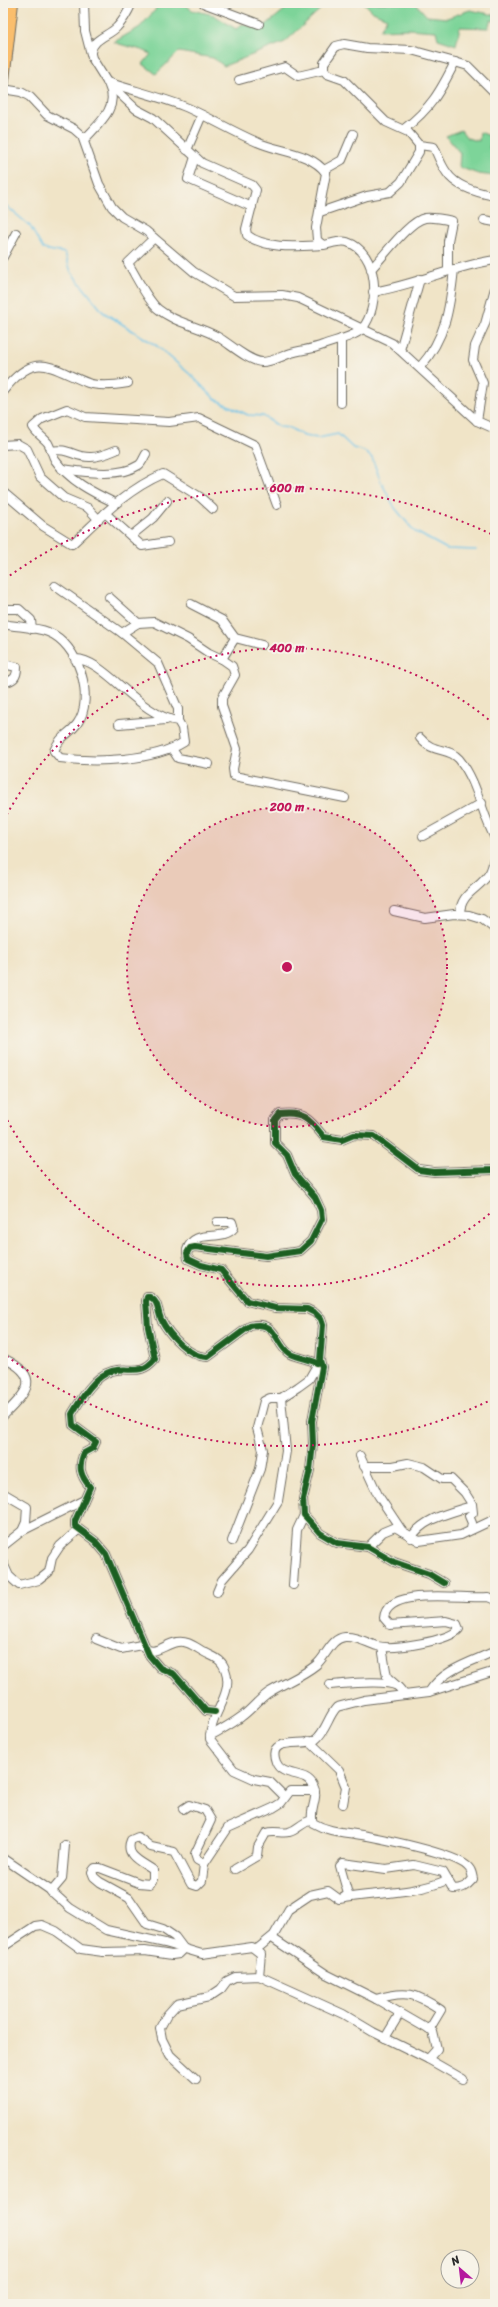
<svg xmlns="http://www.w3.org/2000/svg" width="498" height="2307" viewBox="0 0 498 2307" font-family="Sriracha,sans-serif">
<rect width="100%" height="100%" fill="#f7f3e8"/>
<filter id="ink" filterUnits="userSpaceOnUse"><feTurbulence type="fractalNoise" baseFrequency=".025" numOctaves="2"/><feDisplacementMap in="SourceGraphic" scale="8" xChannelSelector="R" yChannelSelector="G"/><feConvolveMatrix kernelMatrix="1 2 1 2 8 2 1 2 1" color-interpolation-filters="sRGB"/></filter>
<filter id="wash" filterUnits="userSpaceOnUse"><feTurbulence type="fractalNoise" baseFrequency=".012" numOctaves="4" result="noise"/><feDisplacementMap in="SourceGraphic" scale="16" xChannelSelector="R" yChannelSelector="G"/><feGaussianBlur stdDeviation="0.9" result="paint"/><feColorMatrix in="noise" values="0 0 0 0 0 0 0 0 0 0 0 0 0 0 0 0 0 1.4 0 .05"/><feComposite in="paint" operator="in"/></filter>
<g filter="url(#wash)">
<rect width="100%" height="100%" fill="#f0e4c7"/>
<!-- green -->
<g fill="#7dd499" stroke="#548062">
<path d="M154,3H183L192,10L214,15L236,29L242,24L261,29L293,3H327L285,42L224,66L213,58L179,52L156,74L143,64L151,54C140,48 126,47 114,42L140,27L156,9Z"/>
<path d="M364,3H415L427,16L447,18L470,10L495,15V22L491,20L488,28L460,27L456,45L438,39L436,31L408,29L380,30L387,18L373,12Z"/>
<path d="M461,130L467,138L479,141L480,132L492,137L489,148L495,150V176L478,174L459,167L460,153L446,136Z"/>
</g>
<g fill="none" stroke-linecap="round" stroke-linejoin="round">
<!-- stream -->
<path stroke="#6bc3e9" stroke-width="1.5" d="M3,203L30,226L43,249L65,253L71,272L103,312L157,346L192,376L215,399L248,415L263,416L280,427L290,428L304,436L318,438L338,434L353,448L364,451L372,458L381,482L395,508L414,531L447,549L476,550"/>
</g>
</g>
<g filter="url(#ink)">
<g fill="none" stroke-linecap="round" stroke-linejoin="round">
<!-- minor casing -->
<g stroke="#706c62" stroke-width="10">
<g id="minor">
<path d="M84,3L85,31L92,58L107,82L136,109L153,118L202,163L252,185L256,190L246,229L247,235C266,250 301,246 323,245"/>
<path d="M203,3L259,24"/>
<path d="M91,52C93,38 109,36 117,27C124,20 128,12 132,3"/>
<path d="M239,80L285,67L298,76L324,70"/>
<path d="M107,82C134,91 162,97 188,108C212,119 234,132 257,142C278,152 311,152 326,173L316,228L317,240L323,245C330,244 340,240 347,242C379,252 381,306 362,329C356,336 333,341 323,345C313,349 302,350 291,353C282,356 272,362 262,362C248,361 230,344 218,337C199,326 175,323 158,309C147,300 136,276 128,263L154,238"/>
<path d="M3,89L21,92L30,97L47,115L74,129L82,136L99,184L112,207L122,217L146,231L194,272L234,296L282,295L298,298L392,343L477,421L495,429"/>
<path d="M404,129C431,108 440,92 455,62"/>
<path d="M84,140C97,125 120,108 109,86"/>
<path d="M419,145L434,147C438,156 441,165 447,173C456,187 479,193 495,196"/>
<path d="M187,150L202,115"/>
<path d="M195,157L188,179L252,207"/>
<path d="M324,170L342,160L353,134"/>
<path d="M320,212L367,196L390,192L401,182L419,152V145L408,132L386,122L344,80L327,74L324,70V63L336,46L344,44L367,48L411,50L455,62L468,66L495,93"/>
<path d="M484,220L495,222"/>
<path d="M3,257L16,233"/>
<path d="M371,269C384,256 409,221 425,218C434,217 443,219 452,221L448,241V271"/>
<path d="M373,292C415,285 453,266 495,260"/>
<path d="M341,339V403"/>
<path d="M400,350L420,279"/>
<path d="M420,367C446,338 450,307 454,269"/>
<path d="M3,391C36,350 48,367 88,383C100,387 116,385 128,383"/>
<path d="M477,421L483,383L473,360L475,346L485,324L495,288"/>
<path d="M3,445L18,444L27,449L40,477L64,498L88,508L98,519"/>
<path d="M51,451C68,447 75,458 91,457C99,457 109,453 116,450"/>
<path d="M62,469C85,472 119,478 139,465C142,463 144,457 146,454"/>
<path d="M3,492L43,526L72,544C101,517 126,490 163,474L200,497L213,509"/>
<path d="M115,503C92,492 70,481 55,460C52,455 51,448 48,443C43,437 37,434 33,427L42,419L67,409L85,417L169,422L199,418L255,445L277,505"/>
<path d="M105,513L142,546L168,542"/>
<path d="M131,536L153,518L167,501"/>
<path d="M55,586L122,633"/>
<path d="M109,597L138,623"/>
<path d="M191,604L222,620L235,638L262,645"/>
<path d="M3,609H19L31,620L32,629"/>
<path d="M3,624C17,627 35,627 48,632C78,643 96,698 77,724C68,736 61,734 54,751L60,758C95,763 154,761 184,742L182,728L178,721C139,716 104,658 75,659"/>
<path d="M222,659L235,638"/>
<path d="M3,664L17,667C17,678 14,680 3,683"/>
<path d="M178,721V709L158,663L122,633L138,623L154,622L188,639L209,653L222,659L232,666L235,675L222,698V706L237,749L233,769L234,776L345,798"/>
<path d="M119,724L166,720"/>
<path d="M420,738C433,754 449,747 459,759C478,782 481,813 495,838"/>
<path d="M172,749L178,758L209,764"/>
<path d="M423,836L482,803"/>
<path d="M394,911L425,918L454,914L469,915L482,919L495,929"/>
<path d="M460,914C460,892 481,889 490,872C493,867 493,860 495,854"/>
<path d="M187,1250C194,1227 222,1243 234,1228L232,1222H217"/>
<path d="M3,1358C43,1377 27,1392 3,1416"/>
<path d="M360,1456L378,1495L402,1531"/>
<path d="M364,1466H393L408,1463L424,1467L442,1479H451L465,1493L472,1504L473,1513L469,1516L472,1523L471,1529"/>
<path d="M3,1493L27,1507L26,1522L22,1531"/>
<path d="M411,1538C423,1518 450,1513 471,1506"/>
<path d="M232,1541L260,1469L263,1450L257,1428L264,1401L270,1398H281L298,1387L309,1379L320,1360"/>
<path d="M3,1546L22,1531L84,1500"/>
<path d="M368,1547L383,1532L395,1527L419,1541L461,1535L495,1519"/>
<path d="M3,1563L9,1576L19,1585L39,1580L49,1572L52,1558L60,1546L78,1530"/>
<path d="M444,1583L429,1574L394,1562L368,1547L337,1543L320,1533L304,1515L303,1499L310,1470L313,1444L312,1421L322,1367L320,1360L323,1325L321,1319L315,1313L307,1309L275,1308L247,1301L221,1270L201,1265L188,1259L187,1253L190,1248L195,1247L266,1256L300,1251L311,1241L322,1219L321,1210L315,1197L295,1174L287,1155L275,1143V1120L280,1114C304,1111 310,1120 324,1137L342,1140L354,1135L374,1136L419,1170L434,1172L495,1170"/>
<path d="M293,1585L297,1530L304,1515"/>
<path d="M217,1592L222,1580L248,1550L278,1501L286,1451L281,1398"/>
<path d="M96,1639L121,1649L141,1645C154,1658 162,1645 177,1642C189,1640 197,1649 208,1654C216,1658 222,1660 225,1669C235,1694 210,1713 210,1739L234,1770L254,1779L270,1782L284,1796"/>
<path d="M382,1647L387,1677L396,1685"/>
<path d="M330,1685C344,1684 386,1679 397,1686C400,1688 403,1693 405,1695"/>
<path d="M429,1692L495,1671"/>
<path d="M215,1712L206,1711L174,1674L160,1668L149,1655L106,1554L95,1541L75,1526V1521L90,1487C80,1475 78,1467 84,1453L93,1448L96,1442L73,1425L72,1414C81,1399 94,1376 112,1371C129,1366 140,1377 155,1359L148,1327L146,1301L147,1297H150C159,1302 157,1310 161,1319C169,1335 190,1358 208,1357L250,1326C278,1319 275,1346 290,1354C298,1358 309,1359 317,1363"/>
<path d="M210,1736C220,1730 232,1724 241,1717C251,1710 258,1700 268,1693C284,1683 301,1677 316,1665C326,1657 331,1638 345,1637C357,1636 367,1643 377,1646C393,1650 449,1641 459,1629L457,1624L446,1621L390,1625L384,1618C387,1585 465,1600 488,1597L495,1600"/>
<path d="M309,1741L339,1770L346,1787L343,1804"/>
<path d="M183,1809L189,1805L205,1810L211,1820L195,1854L197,1860L204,1864"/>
<path d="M3,1858L50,1890L70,1908L106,1930L165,1943L202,1954L252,1947L261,1954L259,1976"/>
<path d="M235,1869L257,1856L258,1847L266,1833C274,1830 282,1834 289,1832C298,1830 300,1823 312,1820"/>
<path d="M50,1890L51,1892L62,1879L65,1845"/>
<path d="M343,1898L348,1894L340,1866L343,1863L386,1869L414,1865L443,1872L453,1889C462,1889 467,1886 473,1879C472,1875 472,1871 469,1868C458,1854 387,1840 367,1836C348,1832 330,1833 313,1823C308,1810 320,1798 313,1785C306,1770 282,1778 276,1762C266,1735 304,1747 315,1740C326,1732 328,1716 337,1707L364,1700L429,1692C443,1669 472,1662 495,1651"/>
<path d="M272,1938L326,1974L376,1999L433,2032L437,2049L428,2059"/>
<path d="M3,1947L35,1926L42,1925L56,1931L81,1949L103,1952L145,1951L172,1955L179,1954L184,1949L175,1937L163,1929L147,1924L129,1898L100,1882L94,1877L92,1872L95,1868H100L139,1883L150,1884L153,1879V1870C142,1862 124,1856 131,1840L138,1837L151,1847L174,1852L191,1884L197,1886L202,1881L204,1864L228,1828L273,1808L281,1803L290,1791H315"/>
<path d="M257,1949L274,1935L289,1909L310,1895L328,1891L339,1899C375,1892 412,1895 447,1880"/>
<path d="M376,1999C406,1990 416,1993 441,2010L429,2030"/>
<path d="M385,2038L400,2013"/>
<path d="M196,2079L170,2055L162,2039L160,2028L167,2015L177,2004L209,1997L221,1989L227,1981L235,1977L259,1976L343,2014L373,2032L428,2059L463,2079"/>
</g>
</g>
<!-- major casing -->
<g stroke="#706c62" stroke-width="12">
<path id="major" d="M3,89L13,3"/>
</g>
<!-- minor -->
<use href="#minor" stroke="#fff" stroke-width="8"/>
<!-- major -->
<use href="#major" stroke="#fabe6d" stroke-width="10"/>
<!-- cycleway casing -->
<g stroke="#f7f3e8" stroke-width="8">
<g id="cycleway">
<path d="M444,1583L429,1574L394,1562L368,1547L337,1543L320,1533L304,1515L303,1499L310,1470L313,1444L312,1421L322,1367L320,1360L323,1325L321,1319L315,1313L307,1309L275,1308L247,1301L221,1270L201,1265L188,1259L187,1253L190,1248L195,1247L266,1256L300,1251L311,1241L322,1219L321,1210L315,1197L295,1174L287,1155L275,1143V1120L280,1114C304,1111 310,1120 324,1137L342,1140L354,1135L374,1136L419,1170L434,1172L495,1170"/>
<path d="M215,1712L206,1711L174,1674L160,1668L149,1655L106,1554L95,1541L75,1526V1521L90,1487C80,1475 78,1467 84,1453L93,1448L96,1442L73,1425L72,1414C81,1399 94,1376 112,1371C129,1366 140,1377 155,1359L148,1327L146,1301L147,1297H150C159,1302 157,1310 161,1319C169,1335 190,1358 208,1357L250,1326C278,1319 275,1346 290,1354C298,1358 309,1359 317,1363"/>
</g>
</g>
<!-- cycleway -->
<use href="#cycleway" stroke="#1b5e20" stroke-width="6"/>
</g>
</g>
<!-- distance rings -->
<circle cx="287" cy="967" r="160" fill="#c2185b" fill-opacity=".12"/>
<g fill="none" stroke="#c2185b" stroke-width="2" stroke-dasharray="2 4">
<circle cx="287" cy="967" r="160"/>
<path d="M494 1210A319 319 0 0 1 4 1114M4 820A319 319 0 0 1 494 724"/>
<path d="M493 1399A479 479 0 0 1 5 1355M5 579A479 479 0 0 1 493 535"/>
</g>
<circle cx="287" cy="967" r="6" fill="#c2185b" stroke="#f7f3e8" stroke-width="2"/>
<g font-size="12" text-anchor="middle" font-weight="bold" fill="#c2185b" stroke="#f7f3e8" stroke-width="4" stroke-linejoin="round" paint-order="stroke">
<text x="287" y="492">600 m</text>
<text x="287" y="652">400 m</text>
<text x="287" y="811">200 m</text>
</g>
<!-- margin -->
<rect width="498" height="2307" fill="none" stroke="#f7f3e8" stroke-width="16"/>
<!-- north arrow -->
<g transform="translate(460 2269) rotate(332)"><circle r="19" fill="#f7f3e8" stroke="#a5a39c"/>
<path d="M0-3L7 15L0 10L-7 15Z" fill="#b5179e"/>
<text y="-6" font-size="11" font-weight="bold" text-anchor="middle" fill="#2b2b2b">N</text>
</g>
</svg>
